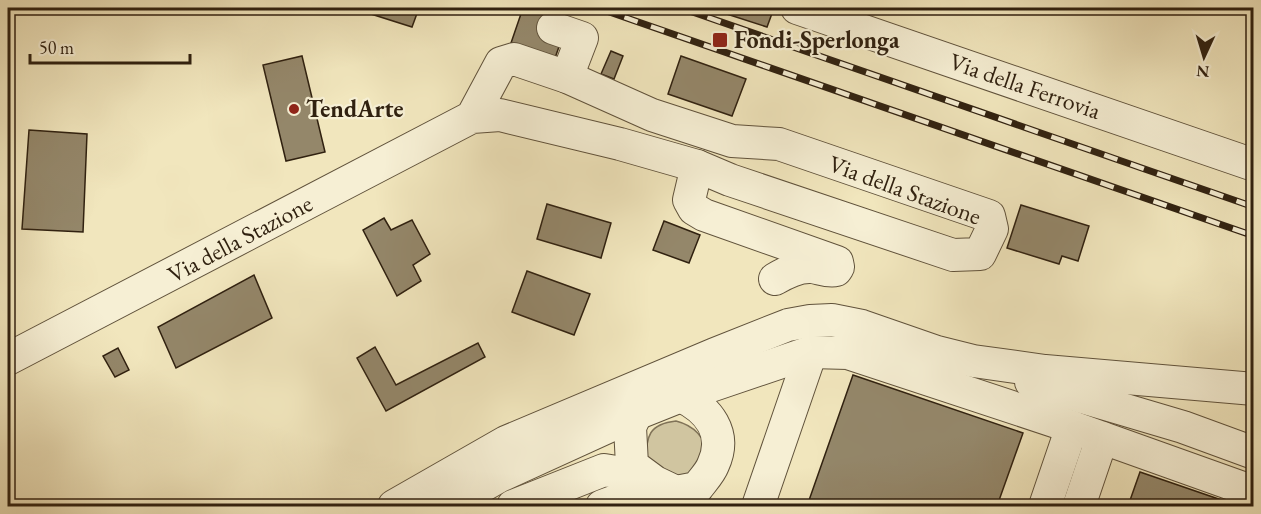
<svg xmlns="http://www.w3.org/2000/svg" width="1261" height="514" viewBox="0 0 1261 514" font-family="'EB Garamond',serif">
<rect width="100%" height="100%" fill="#f1e6bd"/>
<filter id="stains"><feTurbulence type="fractalNoise" baseFrequency=".00333" numOctaves="4"/><feColorMatrix values="0 0 0 0 .2 0 0 0 0 .09 0 0 0 0 .02 0 0 0 .5 -.17"/></filter>
<radialGradient id="worn" r=".72"><stop offset=".6" stop-color="#630" stop-opacity="0"/><stop offset="1" stop-color="#630" stop-opacity=".3"/></radialGradient>
<!-- green -->
<path fill="#d0c5a0" stroke="#807358" stroke-width="1.5" d="M676,421C692,425 709,438 704,456C702,464 691,473 685,479L646,461C646,436 649,424 676,421Z"/>
<!-- building -->
<g fill="#94876a" stroke="#302110" stroke-width="1.5">
<path d="M352,8H419L412,27Z"/>
<path d="M523,8L548,15L561,41L555,58L511,43Z"/>
<path d="M708,8H774L767,27Z"/>
<path d="M611,51L623,56L614,79L601,74Z"/>
<path d="M302,56L325,152L286,161L263,65Z"/>
<path d="M681,56L746,79L732,116L668,94Z"/>
<path d="M29,130L87,134L83,232L22,229Z"/>
<path d="M547,204L611,223L601,258L537,239Z"/>
<path d="M1021,205L1089,226L1078,261L1062,256L1059,264L1007,248Z"/>
<path d="M384,218L391,230L412,220L430,254L413,265L421,281L397,296L363,230Z"/>
<path d="M664,221L700,235L689,263L653,250Z"/>
<path d="M527,271L590,294L574,335L512,312Z"/>
<path d="M254,275L272,318L176,368L158,327Z"/>
<path d="M478,343L485,357L386,411L357,358L375,347L396,385Z"/>
<path d="M118,348L129,370L115,377L103,356Z"/>
<path d="M853,375L1023,433L997,506H807Z"/>
<path d="M1140,472L1239,506H1128Z"/>
</g>
<g fill="none" stroke-linecap="round" stroke-linejoin="round">
<!-- minor casing -->
<g stroke="#60523b" stroke-width="34">
<g id="minor">
<path d="M797,8L1254,165"/>
<path d="M553,28L582,38L567,77"/>
<path d="M697,166L689,200L694,209L704,215L837,262L838,267L836,270C828,272 820,268 812,267C799,266 785,273 775,279"/>
<path d="M8,359L472,117L500,115L620,144L697,166L730,180L953,255L980,254L992,229L989,216L779,144L732,141L652,115L567,77L514,59L501,63L472,117"/>
<path d="M1031,382L1183,427L1254,453"/>
<path d="M636,414L630,427L632,465L655,482L676,492L697,488C702,481 710,473 713,465C728,433 708,409 681,396"/>
<path d="M394,506L506,442L715,354L788,325L810,321L832,320L862,326L937,352L973,361L1045,371L1254,389"/>
<path d="M447,506L498,477L636,414L681,396L811,352L848,353L1072,427L1254,492"/>
<path d="M513,506L604,470L641,476L649,483"/>
<path d="M602,506L637,493L650,506"/>
<path d="M758,506L811,352"/>
<path d="M1045,506L1072,427"/>
<path d="M1079,506L1102,438"/>
</g>
</g>
<!-- minor -->
<use href="#minor" stroke="#f6efd4" stroke-width="32"/>
<!-- rail casing -->
<g stroke="#302110" stroke-width="7">
<g id="rail">
<path d="M598,8L1254,236"/>
<path d="M681,8L1254,207"/>
</g>
</g>
<!-- rail -->
<use href="#rail" stroke="#f6efd4" stroke-width="4.5" stroke-dasharray="14" stroke-linecap="butt"/>
</g>
<!-- markers -->
<g fill="#8f2418" stroke="#f6efd4" stroke-width="2">
<rect x="712" y="32" width="16" height="16" rx="3"/>
<circle cx="294" cy="109" r="6"/>
</g>
<g text-anchor="middle" stroke-width="4.5" stroke-linejoin="round" paint-order="stroke">
<!-- poi labels -->
<g font-size="24" font-weight="bold" fill="#302110" stroke="#f6efd4" text-anchor="start">
<text x="734" y="48">Fondi-Sperlonga</text>
<text x="306" y="117">TendArte</text>
</g>
<!-- street labels -->
<g font-size="24" fill="#302110" stroke="#f6efd4">
<text transform="translate(1025 86) rotate(19)" y="8">Via della Ferrovia</text>
<text transform="translate(905 190) rotate(20)" y="8">Via della Stazione</text>
<text transform="translate(240 239) rotate(-28)" y="8">Via della Stazione</text>
</g>
</g>
<!-- margin -->
<rect width="1261" height="514" fill="none" stroke="#f1e6bd" stroke-width="30"/>
<rect x="9" y="9" width="1243" height="496" fill="none" stroke="#302110" stroke-width="3"/>
<rect x="15" y="15" width="1231" height="484" fill="none" stroke="#302110" stroke-width="1.5"/>
<!-- north arrow -->
<g transform="translate(1204 57) rotate(184)" stroke="#f6efd4" stroke-width="4.5" paint-order="stroke">
<path d="M0-4.5L10 22L0 15L-10 22Z" fill="#302110"/>
<text y="-9" font-size="16" font-weight="bold" text-anchor="middle" fill="#302110">N</text>
</g>
<!-- scale -->
<path d="M30 54v9h160v-9" fill="none" stroke="#302110" stroke-width="3"/>
<text x="39" y="54" font-size="18" fill="#302110" stroke="#f6efd4" stroke-width="4.5" paint-order="stroke">50 m</text>
<rect width="100%" height="100%" filter="url(#stains)"/>
<rect width="100%" height="100%" fill="url(#worn)"/>
</svg>
